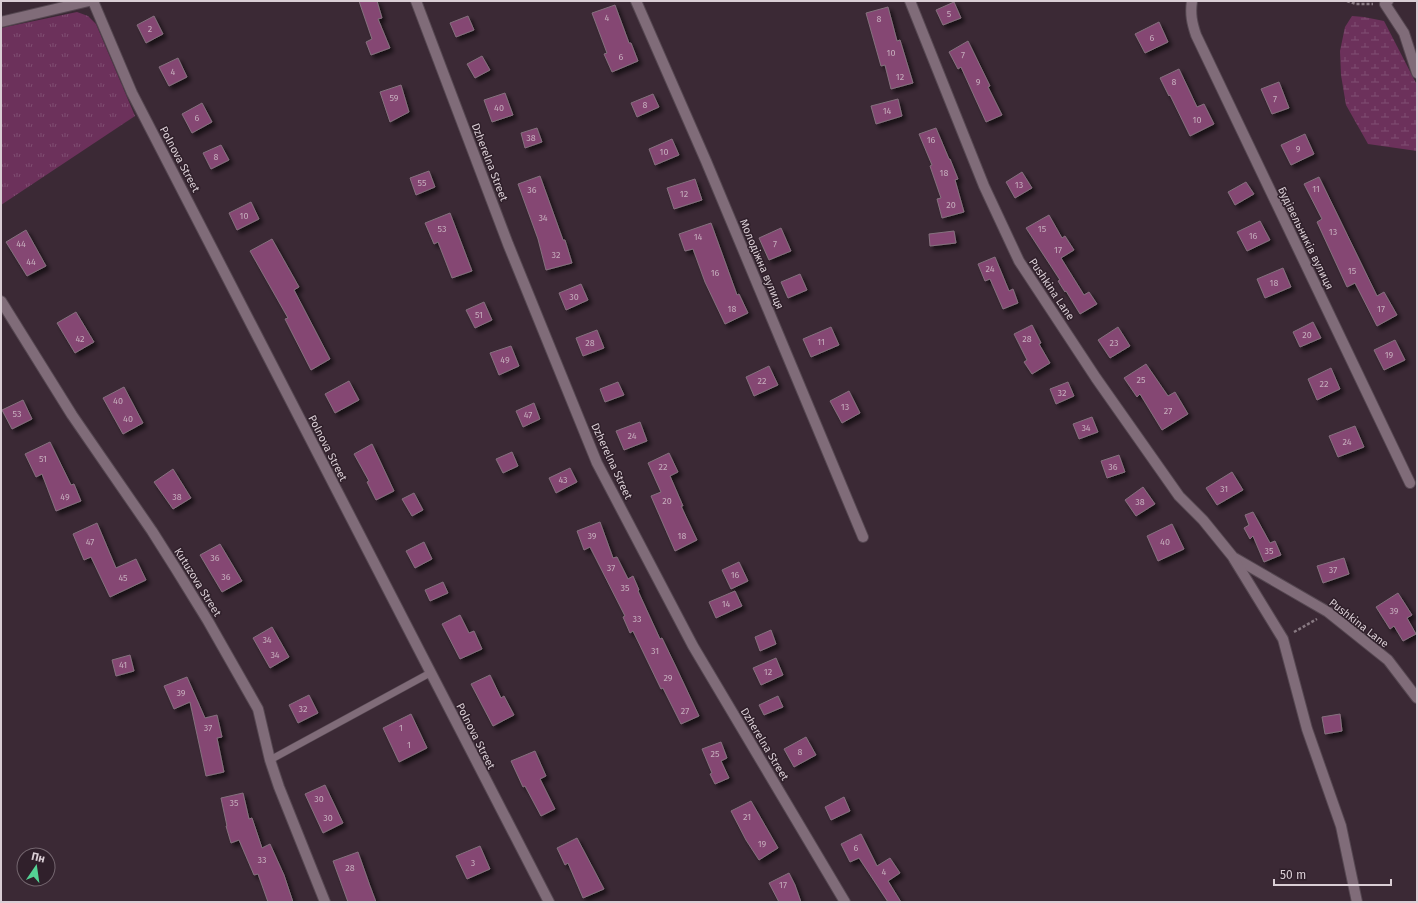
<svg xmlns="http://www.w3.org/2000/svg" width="1418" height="903" viewBox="0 0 1418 903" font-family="'Fira Sans',sans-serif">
<defs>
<pattern id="grass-tufts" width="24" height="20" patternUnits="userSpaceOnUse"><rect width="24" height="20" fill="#6c315b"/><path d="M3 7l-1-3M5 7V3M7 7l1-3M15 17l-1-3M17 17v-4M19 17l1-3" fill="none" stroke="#804e72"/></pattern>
<pattern id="wetland-marsh" width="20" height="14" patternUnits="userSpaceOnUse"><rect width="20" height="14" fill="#6c315b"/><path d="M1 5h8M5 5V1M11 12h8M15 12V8" fill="none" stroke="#804e72"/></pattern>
<filter id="shadow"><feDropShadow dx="3.5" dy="3.5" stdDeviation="2" flood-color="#0009"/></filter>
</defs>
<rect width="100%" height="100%" fill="#3b2935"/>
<!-- grass -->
<path fill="url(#grass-tufts)" d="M77,12L88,16L96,24L135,116L1,205V28Z"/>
<!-- wetland -->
<path fill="url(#wetland-marsh)" d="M1352,16L1364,17L1384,21L1417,85V151L1368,144L1346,105L1341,75L1340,51L1345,27Z"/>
<!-- building -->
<g fill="#854773" stroke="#85717e" filter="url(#shadow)">
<path d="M359,1H377L382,18L378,19L390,48L371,55L366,42L372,39Z"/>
<path d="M954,2L961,18L943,25L936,10Z"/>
<path d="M615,5L629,43H631L638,61L612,72L604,54L607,53L592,13Z"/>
<path d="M888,7L897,41L900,40L913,83L891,89L885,65L881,66L866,13Z"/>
<path d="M154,16L163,34L146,43L137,25Z"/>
<path d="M468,16L474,30L456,37L450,23Z"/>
<path d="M1159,22L1168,42L1145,53L1135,34Z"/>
<path d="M968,41L990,86L988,87L1002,115L986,122L961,67L958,69L949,52Z"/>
<path d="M482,56L490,70L475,78L467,64Z"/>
<path d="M178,58L187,77L169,86L159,67Z"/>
<path d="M1179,69L1197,107L1204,104L1214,124L1190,136L1170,95L1169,96L1160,78Z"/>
<path d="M1279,82L1289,108L1272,114L1261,89Z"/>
<path d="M401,85L409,112L390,122L380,92Z"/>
<path d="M505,93L513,115L492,122L484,100Z"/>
<path d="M653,94L659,107L637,117L631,103Z"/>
<path d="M898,99L902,116L876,124L871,106Z"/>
<path d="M202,103L212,122L192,133L182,114Z"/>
<path d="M537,128L542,142L525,148L521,133Z"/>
<path d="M936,128L949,159H950L958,179L955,180L964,212L942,218L937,199L941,198L930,166L932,165L919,134Z"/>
<path d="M1305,134L1314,154L1291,165L1281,145Z"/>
<path d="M672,139L679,155L655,165L649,149Z"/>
<path d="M221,145L229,160L211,169L203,153Z"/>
<path d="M429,171L435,187L416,195L410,178Z"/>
<path d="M1022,172L1032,188L1015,198L1006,182Z"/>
<path d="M540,176L563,240H565L572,263L546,270L538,239L518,184Z"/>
<path d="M1319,177L1377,296L1384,292L1397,315L1377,326L1355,283L1347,287L1317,222L1322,219L1304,184Z"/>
<path d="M695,179L702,200L674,209L667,188Z"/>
<path d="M1246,182L1254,194L1235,205L1228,192Z"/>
<path d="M251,202L259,219L237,230L229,213Z"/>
<path d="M450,213L472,271L452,278L438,242L434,244L425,223Z"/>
<path d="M1049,215L1062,238L1065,236L1074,250L1061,258L1084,295L1089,292L1097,304L1080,314L1066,291L1065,292L1058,281L1060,280L1026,228Z"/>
<path d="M1260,221L1270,240L1247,251L1237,232Z"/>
<path d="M711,223L737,295L739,294L748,313L725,324L705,282L693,249L685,251L679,234Z"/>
<path d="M781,228L791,251L769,260L759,238Z"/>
<path d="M26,230L46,266L27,276L6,242Z"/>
<path d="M954,231L956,243L930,246L929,234Z"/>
<path d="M272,239L299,287L294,290L330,359L311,370L285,319L288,318L250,251Z"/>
<path d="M995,257L1009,291L1013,289L1018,303L1003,309L990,279L985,281L978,264Z"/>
<path d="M1283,268L1291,287L1265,298L1257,279Z"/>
<path d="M800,274L807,290L788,298L781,282Z"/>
<path d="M581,284L588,300L566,310L559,293Z"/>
<path d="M484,302L492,320L475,328L466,310Z"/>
<path d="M76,312L94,342L75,353L57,323Z"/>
<path d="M1313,322L1321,338L1300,347L1293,332Z"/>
<path d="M1032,325L1041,343L1039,344L1050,363L1032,374L1024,362L1027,360L1014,334Z"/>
<path d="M831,327L839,345L811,357L803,339Z"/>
<path d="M1118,327L1130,346L1110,358L1098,340Z"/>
<path d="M597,330L604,348L583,356L576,338Z"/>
<path d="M1395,340L1405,360L1384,370L1374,350Z"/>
<path d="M511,346L519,366L499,375L490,353Z"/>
<path d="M1146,364L1168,396L1175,392L1188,414L1162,430L1140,394L1137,397L1124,378Z"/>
<path d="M769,366L778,385L754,396L746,377Z"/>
<path d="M1331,368L1340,389L1317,400L1308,379Z"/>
<path d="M349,381L359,400L335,413L325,394Z"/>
<path d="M618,382L624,395L605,402L600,389Z"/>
<path d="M1068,382L1074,396L1056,404L1050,389Z"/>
<path d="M124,387L143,423L123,434L103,398Z"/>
<path d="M849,391L860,413L842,423L830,401Z"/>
<path d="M23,400L32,419L12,429L2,410Z"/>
<path d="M534,403L540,419L523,427L516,411Z"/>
<path d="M1092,417L1098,432L1079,439L1073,424Z"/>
<path d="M640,422L647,441L624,450L616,431Z"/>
<path d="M1355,426L1364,447L1338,457L1329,436Z"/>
<path d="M50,442L71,485L74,484L81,501L56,511L42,474L36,477L25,454Z"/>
<path d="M372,444L394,491L376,500L367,482L369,481L354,454Z"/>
<path d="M512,452L518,466L503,473L496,459Z"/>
<path d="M669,453L678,472L670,476L683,506H681L697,540L675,551L651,496L661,492L648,463Z"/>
<path d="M1119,455L1125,472L1107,478L1101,461Z"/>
<path d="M570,468L577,482L556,493L549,478Z"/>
<path d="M173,469L191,498L173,509L154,482Z"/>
<path d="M1232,472L1243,490L1217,505L1206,488Z"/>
<path d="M1143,487L1155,504L1136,516L1125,500Z"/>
<path d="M414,493L423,510L412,516L402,499Z"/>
<path d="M1253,512L1270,543L1275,541L1281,555L1264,562L1253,536L1250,539L1244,528L1249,525L1245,515Z"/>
<path d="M600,522L613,558L617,557L628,579L633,576L639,590L638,591L660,639L662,638L676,667L699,716L681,724L663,688L661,689L633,631L630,633L623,617L625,616L590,547L584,550L577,531Z"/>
<path d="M97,523L116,568L136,559L146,580L110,597L91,557L84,560L73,534Z"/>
<path d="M1172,524L1184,549L1158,561L1147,536Z"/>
<path d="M424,542L432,559L415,568L406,551Z"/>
<path d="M220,544L242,581L222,592L200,555Z"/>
<path d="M1344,558L1349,574L1323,583L1317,566Z"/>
<path d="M739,562L748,581L731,589L722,570Z"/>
<path d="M443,582L448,593L430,601L425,590Z"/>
<path d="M735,591L742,606L716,618L709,602Z"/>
<path d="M1398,593L1412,615L1407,618L1416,634L1403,641L1394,626L1390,629L1376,607Z"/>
<path d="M460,615L469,633L474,631L482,649L460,659L442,624Z"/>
<path d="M272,627L289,657L270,668L253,638Z"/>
<path d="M771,630L776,644L760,651L755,637Z"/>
<path d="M130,655L134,671L116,676L112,660Z"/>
<path d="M776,658L783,675L761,685L753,668Z"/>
<path d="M490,675L501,698L504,696L514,715L493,726L471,684Z"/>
<path d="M187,677L205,718L217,715L222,737L217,738L224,772L206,776L190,702L174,709L164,686Z"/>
<path d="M309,695L318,713L298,723L289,705Z"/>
<path d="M778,696L783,707L764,715L759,705Z"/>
<path d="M411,714L427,748L399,762L383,728Z"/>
<path d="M1340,714L1342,731L1325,734L1322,717Z"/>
<path d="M806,737L816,755L794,767L784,749Z"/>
<path d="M721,742L727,758L721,761L729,778L715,784L710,774L712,773L702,749Z"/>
<path d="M535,751L546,776L540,779L555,809L541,816L525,786L523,787L511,761Z"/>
<path d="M325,785L343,823L323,833L305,794Z"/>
<path d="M243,793L249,819L252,818L262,848L270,844L284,875L293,902H268L258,874L254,875L239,840L231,843L226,826H227L221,798Z"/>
<path d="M844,797L850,811L831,820L825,807Z"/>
<path d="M751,801L778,848L759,860L746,840L731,811Z"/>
<path d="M861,834L877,866L890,858L900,873L888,881L901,902H888L859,858L850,862L841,844Z"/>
<path d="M577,838L604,889L583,898L568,863L565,865L557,848Z"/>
<path d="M480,846L490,869L467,879L456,856Z"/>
<path d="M358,852L370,886L376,902H348L333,861Z"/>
<path d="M789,873L795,885L801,902H779L769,883Z"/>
</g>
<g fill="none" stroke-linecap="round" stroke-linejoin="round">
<!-- service casing -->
<g stroke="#554751" stroke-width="8">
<path id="service" d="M270,760L430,673"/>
</g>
<!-- minor casing -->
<g stroke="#554751" stroke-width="12">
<g id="minor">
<path d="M416,1L508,244L597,463L693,646L845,902"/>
<path d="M636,1L706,161L863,537"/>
<path d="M910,1L984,186L1019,261L1096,378L1179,496L1203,520L1233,557L1328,612L1388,660L1417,698"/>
<path d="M1192,1C1190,14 1192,23 1196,35L1410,483"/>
<path d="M1388,1L1385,4L1404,33L1417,73"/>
<path d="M1,301L72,415L152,531L176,569L208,621L258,709L270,760L279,787L325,902"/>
<path d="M1234,559L1283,639L1307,729L1341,826L1357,902"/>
</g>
</g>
<!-- tertiary casing -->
<g stroke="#554751" stroke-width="12">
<g id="tertiary">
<path d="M93,1L132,93L549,902"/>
<path d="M1,22L89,1"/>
</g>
</g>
<!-- path -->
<g stroke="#887982" stroke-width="2.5" stroke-dasharray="3 2" stroke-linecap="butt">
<path d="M1347,1L1356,4H1373"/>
<path d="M1294,632L1317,619"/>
</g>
<!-- service -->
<use href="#service" stroke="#806c79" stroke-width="7"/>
<!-- minor -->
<use href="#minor" stroke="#806c79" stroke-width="10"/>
<!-- tertiary -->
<use href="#tertiary" stroke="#806c79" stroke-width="10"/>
</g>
<g text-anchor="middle" stroke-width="3" stroke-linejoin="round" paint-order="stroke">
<!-- number labels -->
<g font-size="9" fill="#c5acbc">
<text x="949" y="17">5</text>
<text x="607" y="21">4</text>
<text x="879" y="22">8</text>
<text x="150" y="32">2</text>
<text x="1152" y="41">6</text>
<text x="891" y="56">10</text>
<text x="963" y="58">7</text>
<text x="621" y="60">6</text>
<text x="173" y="75">4</text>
<text x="900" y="80">12</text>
<text x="978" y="85">9</text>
<text x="1174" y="85">8</text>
<text x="394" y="101">59</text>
<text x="1275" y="102">7</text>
<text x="645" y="108">8</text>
<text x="499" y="111">40</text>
<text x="887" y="114">14</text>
<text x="197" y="121">6</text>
<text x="1197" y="123">10</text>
<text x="531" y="141">38</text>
<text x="931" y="143">16</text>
<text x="1298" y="152">9</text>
<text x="664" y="155">10</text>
<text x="216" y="160">8</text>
<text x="944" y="176">18</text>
<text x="422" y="186">55</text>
<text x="1019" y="188">13</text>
<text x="1316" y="192">11</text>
<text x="532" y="193">36</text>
<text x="684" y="197">12</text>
<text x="951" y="208">20</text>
<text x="244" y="219">10</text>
<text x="543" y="221">34</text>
<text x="442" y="232">53</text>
<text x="1042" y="232">15</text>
<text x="1333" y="235">13</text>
<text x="1253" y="239">16</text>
<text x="698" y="240">14</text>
<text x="21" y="247">44</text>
<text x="775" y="247">7</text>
<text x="1058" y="253">17</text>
<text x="556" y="258">32</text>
<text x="31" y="265">44</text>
<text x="990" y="272">24</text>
<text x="1352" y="274">15</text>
<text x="715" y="276">16</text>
<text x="1274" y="286">18</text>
<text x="574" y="300">30</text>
<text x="732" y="312">18</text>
<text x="1381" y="312">17</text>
<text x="479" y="318">51</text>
<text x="1307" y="338">20</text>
<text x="80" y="342">42</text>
<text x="1027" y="342">28</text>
<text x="821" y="345">11</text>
<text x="590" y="346">28</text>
<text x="1114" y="346">23</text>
<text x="1389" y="358">19</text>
<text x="505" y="363">49</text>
<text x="1141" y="383">25</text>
<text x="762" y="384">22</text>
<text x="1324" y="387">22</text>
<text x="1062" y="396">32</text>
<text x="118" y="404">40</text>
<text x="845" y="410">13</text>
<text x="1168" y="414">27</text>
<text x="17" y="417">53</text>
<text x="528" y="418">47</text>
<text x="128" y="422">40</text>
<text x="1086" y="431">34</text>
<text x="632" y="439">24</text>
<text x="1347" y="445">24</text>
<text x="43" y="462">51</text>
<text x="663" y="470">22</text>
<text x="1113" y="470">36</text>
<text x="563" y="483">43</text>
<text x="1224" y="492">31</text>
<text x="65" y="500">49</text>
<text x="177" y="500">38</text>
<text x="667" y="504">20</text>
<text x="1140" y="505">38</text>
<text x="592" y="539">39</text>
<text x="682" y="539">18</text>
<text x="90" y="545">47</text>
<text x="1165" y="545">40</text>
<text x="1269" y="554">35</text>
<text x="215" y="561">36</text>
<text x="611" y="571">37</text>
<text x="1333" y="573">37</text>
<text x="735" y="578">16</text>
<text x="226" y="580">36</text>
<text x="123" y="581">45</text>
<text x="625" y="591">35</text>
<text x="726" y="607">14</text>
<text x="1394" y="614">39</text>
<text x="637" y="622">33</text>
<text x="267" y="643">34</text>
<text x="655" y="654">31</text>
<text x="275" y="658">34</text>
<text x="123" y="668">41</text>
<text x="768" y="675">12</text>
<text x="668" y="681">29</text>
<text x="181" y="696">39</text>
<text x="303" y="712">32</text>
<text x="685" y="714">27</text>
<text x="208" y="731">37</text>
<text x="401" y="731">1</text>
<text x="409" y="748">1</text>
<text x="800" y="755">8</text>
<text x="715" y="757">25</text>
<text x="319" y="802">30</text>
<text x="234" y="806">35</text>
<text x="747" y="820">21</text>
<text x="328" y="821">30</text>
<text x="762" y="847">19</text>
<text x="856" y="851">6</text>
<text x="262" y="863">33</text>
<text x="473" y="866">3</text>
<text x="350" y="871">28</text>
<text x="884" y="875">4</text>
<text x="783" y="888">17</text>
</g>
<!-- street labels -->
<g font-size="11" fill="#daced5" stroke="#30202b">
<text transform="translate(180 159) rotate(62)" y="4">Polnova Street</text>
<text transform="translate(490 162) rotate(69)" y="4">Dzherelna Street</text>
<text transform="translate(1306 238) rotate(64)" y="4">Будівельників вулиця</text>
<text transform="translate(762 264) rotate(67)" y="4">Молодіжна вулиця</text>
<text transform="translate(1052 289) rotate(56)" y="4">Pushkina Lane</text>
<text transform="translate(328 448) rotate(63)" y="4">Polnova Street</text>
<text transform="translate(612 461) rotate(65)" y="4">Dzherelna Street</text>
<text transform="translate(198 582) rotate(58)" y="4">Kutuzova Street</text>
<text transform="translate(1359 623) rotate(38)" y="4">Pushkina Lane</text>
<text transform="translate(476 736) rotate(63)" y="4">Polnova Street</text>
<text transform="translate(765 744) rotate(59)" y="4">Dzherelna Street</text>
</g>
</g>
<!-- border -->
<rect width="1418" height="903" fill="none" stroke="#daced5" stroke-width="4"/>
<!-- north arrow -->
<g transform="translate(36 867) rotate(13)"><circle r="19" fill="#30202b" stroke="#74666f"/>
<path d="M0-3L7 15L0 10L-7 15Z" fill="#54d395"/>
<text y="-6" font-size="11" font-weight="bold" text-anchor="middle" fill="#daced5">Пн</text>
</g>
<!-- scale -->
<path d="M1274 879v6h117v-6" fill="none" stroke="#daced5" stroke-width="2"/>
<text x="1280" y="879" font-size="12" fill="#daced5" stroke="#30202b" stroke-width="3" paint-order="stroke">50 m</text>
</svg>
